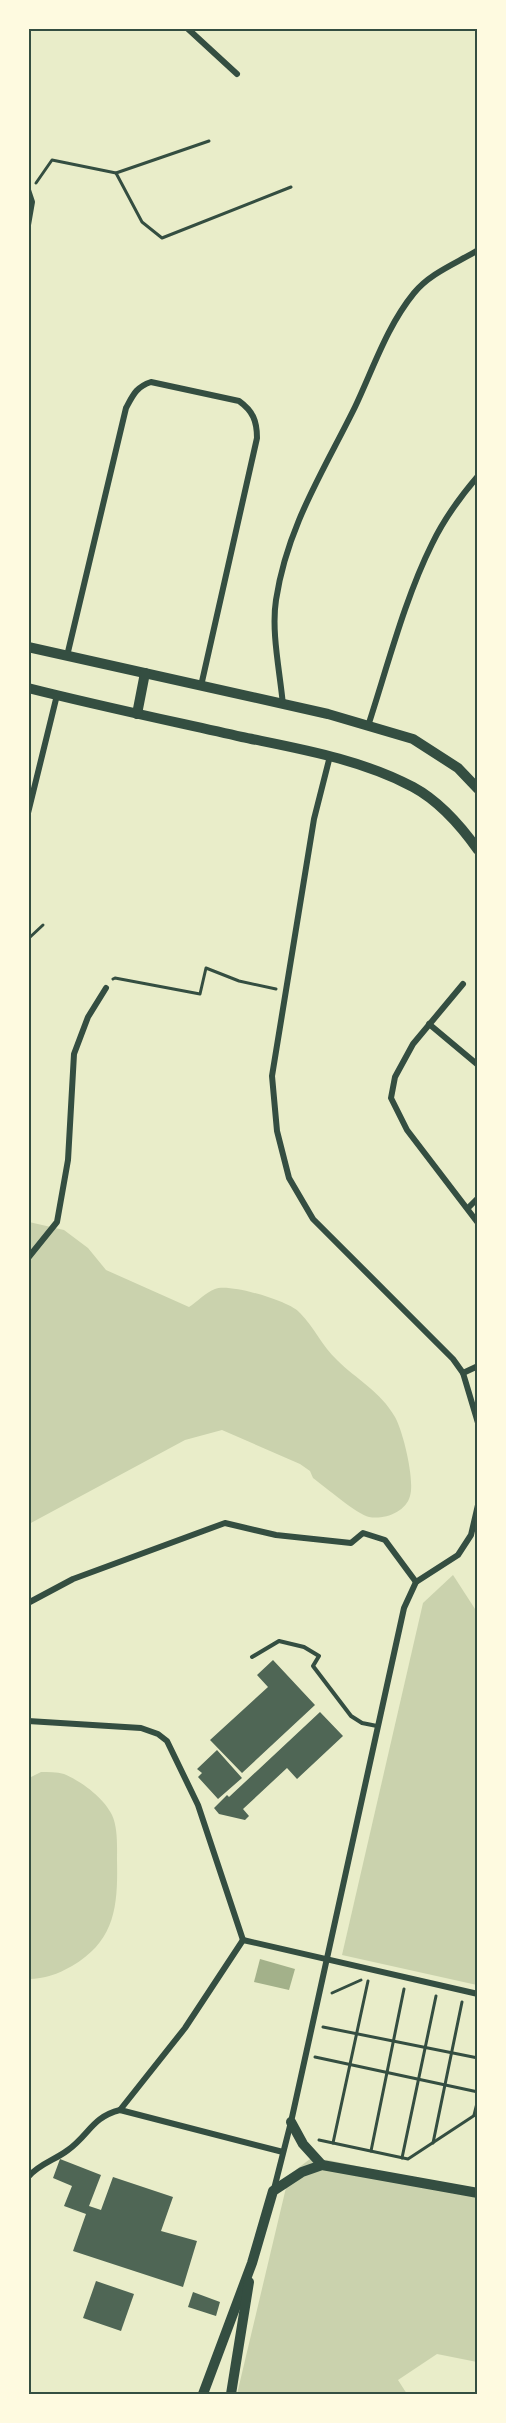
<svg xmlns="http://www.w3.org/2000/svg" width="506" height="2423" viewBox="0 0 506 2423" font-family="'DM Sans',sans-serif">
<rect width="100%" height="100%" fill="#e9edc9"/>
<!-- green -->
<g fill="#cad2ad">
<path d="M29,1222L64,1230L88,1248L106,1270L189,1307C197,1302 206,1292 215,1289C229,1283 290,1301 300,1313C314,1327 322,1346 337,1360C356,1379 381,1392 395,1417C403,1431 415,1480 410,1496C406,1512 384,1520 369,1517C358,1515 324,1486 313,1478L310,1471L300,1464L222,1430L185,1440L29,1524Z"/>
<path d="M453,1575L477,1612V1985L342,1955L423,1603Z"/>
<path d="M41,1772C48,1772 57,1772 64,1774C81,1781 104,1798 112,1815C118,1828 117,1846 117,1860C118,1907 115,1941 72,1966C58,1974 44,1979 29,1979V1778Z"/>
<path d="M310,2159L328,2160L477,2191V2362L437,2354L398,2380L407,2394H237L289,2175Z"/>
</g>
<!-- water -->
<path fill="#a3b18a" d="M260,1959L295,1969L289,1990L254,1982Z"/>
<!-- building -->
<g fill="#4f6655">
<path d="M273,1660L315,1705L242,1773L210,1740L268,1687L257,1675Z"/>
<path d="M320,1712L343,1736L297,1779L287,1768L243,1809L249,1816L245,1820L219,1814L214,1808L227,1795L229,1797Z"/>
<path d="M217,1750L242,1778L218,1799L198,1777L202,1773L197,1769Z"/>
<path d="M60,2159L101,2175L89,2206L101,2210L113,2177L173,2197L161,2231L197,2241L183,2287L73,2251L86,2214L64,2206L72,2186L53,2178Z"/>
<path d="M96,2281L134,2294L121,2331L83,2318Z"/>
<path d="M193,2292L220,2302L216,2316L188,2307Z"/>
</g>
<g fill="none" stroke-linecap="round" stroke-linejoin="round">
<!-- path -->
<g stroke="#344e41" stroke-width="3">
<path d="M116,173L142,222L162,238L291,187"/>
<path d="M36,183L52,160L116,173L209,141"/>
<path d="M28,939L43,925"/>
<path d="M113,979L115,978L200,994L206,968L239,981L276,989"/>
<path d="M332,1993L361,1980"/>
<path d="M323,2027L478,2058"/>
<path d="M315,2057L478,2092"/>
<path d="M474,2115L478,2099"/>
<path d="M319,2140L408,2159L478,2113"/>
<path d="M333,2143L368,1981"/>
<path d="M433,2143L462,2002"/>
<path d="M371,2151L404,1989"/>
<path d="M402,2158L436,1996"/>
</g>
<!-- service -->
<path stroke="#344e41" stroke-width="4" d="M252,1657L279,1641L304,1647L319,1656L313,1666L351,1716L362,1723L377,1726"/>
<!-- minor -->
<g stroke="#344e41" stroke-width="6">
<path d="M187,28L237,74"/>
<path d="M28,190L32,202L28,225"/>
<path d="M67,656L126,408C133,395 136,387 151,382L239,401C253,411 257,421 257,438L201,686"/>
<path d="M283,705C280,672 271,632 276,600C287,527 323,472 355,407C373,369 387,326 414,293C430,273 457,263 478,250"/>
<path d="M368,726C387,668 405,598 432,544C444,519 460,497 478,476"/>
<path d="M330,756L314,819L272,1076L277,1131L289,1178L313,1219L453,1359L463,1373L478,1423"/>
<path d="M28,813L57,695"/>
<path d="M463,984L413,1044L395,1077L391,1098L407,1130L478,1223"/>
<path d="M429,1024L478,1065"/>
<path d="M468,1208L478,1198"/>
<path d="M28,1258L57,1222L68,1160L74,1054L88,1017L106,988"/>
<path d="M463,1373L478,1366"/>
<path d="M28,1603L73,1579L225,1523L276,1535L351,1543L363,1533L385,1540L416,1582"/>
<path d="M28,1721L141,1728L158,1734L167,1741L198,1805L243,1940"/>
<path d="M243,1940L478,1994"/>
<path d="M120,2110L185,2028L243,1940"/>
<path d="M28,2177C39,2164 55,2160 68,2150C89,2135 92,2117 120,2110L283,2152"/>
<path d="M274,2189L291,2122L404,1608L416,1582L458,1555L471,1535L478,1505"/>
</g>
<!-- tertiary -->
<g stroke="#344e41" stroke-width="10">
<path d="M28,647L328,714L413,739L458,768L478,789"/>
<path d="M28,688C99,706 171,721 242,737C300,749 360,759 413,787C439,801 461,826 478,850"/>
<path d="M137,714L145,673"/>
<path d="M291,2122L303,2144L322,2165"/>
<path d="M203,2394L252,2263L273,2191L302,2172L322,2165L478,2193"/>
<path d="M231,2394L249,2282"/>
</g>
</g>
<!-- border -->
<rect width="506" height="2423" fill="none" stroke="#fefae0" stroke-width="60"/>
<rect x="30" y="30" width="446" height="2363" fill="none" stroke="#344e41" stroke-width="2"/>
</svg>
